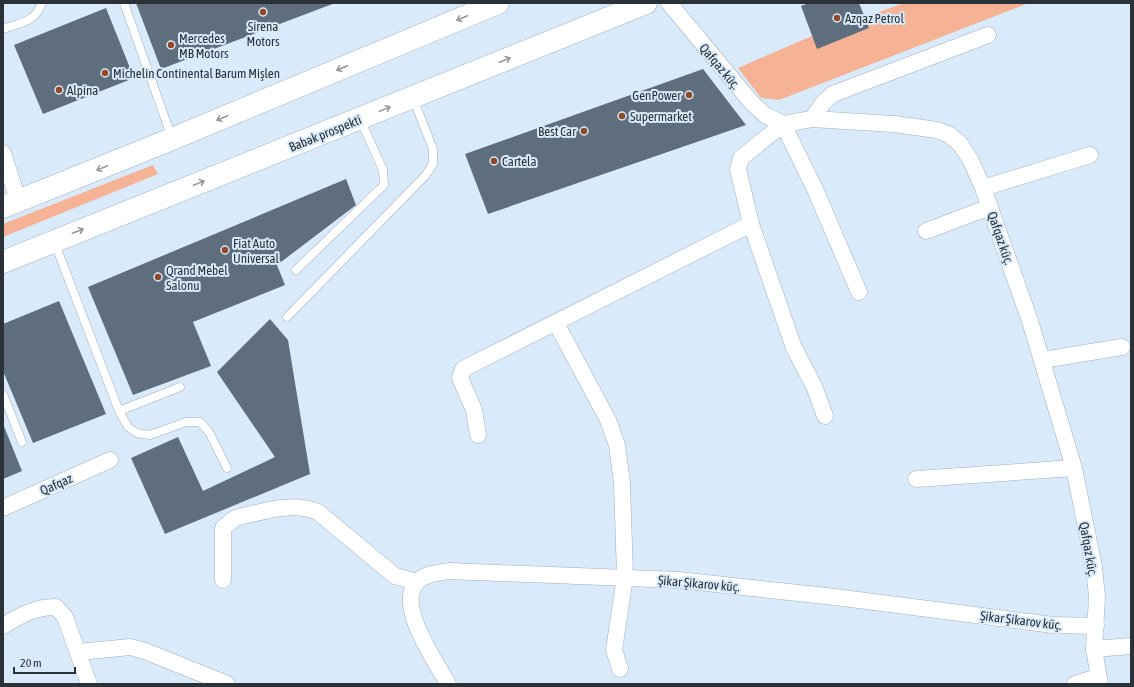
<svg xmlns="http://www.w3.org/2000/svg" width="1134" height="687" viewBox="0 0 1134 687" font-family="'Asap Condensed',sans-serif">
<rect width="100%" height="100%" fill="#d9eafa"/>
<!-- green -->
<g fill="#f6b294">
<path d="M904,3H1029L779,100L761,98L738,68L812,36L818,48L869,28L865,17Z"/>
<path d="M153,165L158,174L3,237V224Z"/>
</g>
<!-- building -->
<g fill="#5f6e7c">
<path d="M136,3H335L161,69Z"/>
<path d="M809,3H859L869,28L817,49L801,6Z"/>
<path d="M106,8L134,78L43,114L14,45Z"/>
<path d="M703,69L746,125L488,214L465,154Z"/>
<path d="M346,179L356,205L277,265L285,285L193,322L211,366L133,395L88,287Z"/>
<path d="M59,301L106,414L33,443L3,371V324Z"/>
<path d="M270,319L288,340L310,474L165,534L131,458L178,437L203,491L275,457L217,372Z"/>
<path d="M3,424L22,471L3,479Z"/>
</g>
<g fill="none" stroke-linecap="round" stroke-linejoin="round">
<!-- service casing -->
<g stroke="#9fafbf" stroke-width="9">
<g id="service">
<path d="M124,3L172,138"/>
<path d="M3,29C22,22 34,23 42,3"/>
<path d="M54,241L119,411L128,427L137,433L150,435L186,422H200L209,432L227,468"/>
<path d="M296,270L384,185L383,170L360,119"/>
<path d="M287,317L425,176L433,164V149L413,98"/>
<path d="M3,394L22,442"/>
<path d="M119,411L180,387"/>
</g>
</g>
<!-- minor casing -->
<g stroke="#9fafbf" stroke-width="17">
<g id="minor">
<path d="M669,3L751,102L765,115L783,124L812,119L894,124L937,130L950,135L961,145L971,161L983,188L1030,321L1074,468L1094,567L1097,597L1094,649L1100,684"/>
<path d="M812,119L823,103L833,94L988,35"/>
<path d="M3,153L18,200"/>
<path d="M983,188L1090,155"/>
<path d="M926,231L990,207"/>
<path d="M556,323L608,420L617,445L622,483L625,577L614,650L620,669"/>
<path d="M1042,360L1122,347"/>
<path d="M825,416L814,386L794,348L751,224L738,169L741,158L783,124L814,187L859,292"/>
<path d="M478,435L474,410L460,378L463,369L751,224"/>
<path d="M916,479L1074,468"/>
<path d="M3,508L110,460"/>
<path d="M223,580V528L235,518C262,512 291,501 318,512L395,576L417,582"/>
<path d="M3,626C19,616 37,606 56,607L65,617L89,684"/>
<path d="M1094,649L1131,646"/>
<path d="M79,652L130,647L145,651L227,684"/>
<path d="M448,684C436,662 394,603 418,581C426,573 439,573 449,571L678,580L835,597L1053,625L1096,626"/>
<path d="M1075,684L1098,677"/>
</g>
</g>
<!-- primary casing -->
<g stroke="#9fafbf" stroke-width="23">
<g id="primary">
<path d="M3,207L172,139L498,3"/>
<path d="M3,262L646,3"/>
</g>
</g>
<!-- service -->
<use href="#service" stroke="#fff" stroke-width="8"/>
<!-- minor -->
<use href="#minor" stroke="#fff" stroke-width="16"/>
<!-- primary -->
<use href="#primary" stroke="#fff" stroke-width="22"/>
</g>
<!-- one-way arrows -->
<defs><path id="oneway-shaft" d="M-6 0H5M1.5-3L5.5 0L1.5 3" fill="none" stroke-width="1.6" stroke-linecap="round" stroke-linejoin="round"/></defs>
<g stroke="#94989b">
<use href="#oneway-shaft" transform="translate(462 18) rotate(157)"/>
<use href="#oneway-shaft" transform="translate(505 60) rotate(-22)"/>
<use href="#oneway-shaft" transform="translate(342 68) rotate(157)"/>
<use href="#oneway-shaft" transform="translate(385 109) rotate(-22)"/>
<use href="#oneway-shaft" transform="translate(222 118) rotate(157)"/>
<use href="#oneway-shaft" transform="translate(102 168) rotate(158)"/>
<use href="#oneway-shaft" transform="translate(199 183) rotate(-22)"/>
<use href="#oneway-shaft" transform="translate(78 231) rotate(-21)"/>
</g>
<!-- markers -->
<g fill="#904926" stroke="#d9eafa" stroke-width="1.5">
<circle cx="263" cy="12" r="4"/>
<circle cx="837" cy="18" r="4"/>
<circle cx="171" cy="45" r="4"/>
<circle cx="105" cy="73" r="4"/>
<circle cx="59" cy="90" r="4"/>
<circle cx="689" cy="95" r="4"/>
<circle cx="622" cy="116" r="4"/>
<circle cx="584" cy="131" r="4"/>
<circle cx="494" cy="161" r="4"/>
<circle cx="225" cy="250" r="4"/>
<circle cx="158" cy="277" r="4"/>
</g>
<g text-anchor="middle" stroke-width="4" stroke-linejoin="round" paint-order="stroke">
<!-- poi labels -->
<g font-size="13" fill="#2a3137" stroke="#d9eafa" text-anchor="start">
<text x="845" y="23">Azqaz Petrol</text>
<text x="263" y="31" text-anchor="middle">Sirena<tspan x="263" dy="15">Motors</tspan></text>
<text x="179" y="43">Mercedes<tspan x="179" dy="15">MB Motors</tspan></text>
<text x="113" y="78">Michelin Continental Barum Mişlen</text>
<text x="67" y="95">Alpina</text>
<text x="681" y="100" text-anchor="end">GenPower</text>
<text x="630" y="121">Supermarket</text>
<text x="576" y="136" text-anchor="end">Best Car</text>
<text x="502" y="166">Cartela</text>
<text x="233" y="248">Fiat Auto<tspan x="233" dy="15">Universal</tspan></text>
<text x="166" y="275">Qrand Mebel<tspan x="166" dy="15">Salonu</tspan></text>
</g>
<!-- street labels -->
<g font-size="13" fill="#2a3137" stroke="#d9eafa">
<text transform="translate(720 66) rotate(50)" y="5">Qafqaz küç.</text>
<text transform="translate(325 133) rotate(-22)" y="5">Babək prospekti</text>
<text transform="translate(1001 238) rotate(71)" y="5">Qafqaz küç.</text>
<text transform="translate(56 484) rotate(-24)" y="5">Qafqaz</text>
<text transform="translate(1089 549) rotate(80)" y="5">Qafqaz küç.</text>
<text transform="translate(699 583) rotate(5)" y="5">Şikar Şikarov küç.</text>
<text transform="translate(1021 620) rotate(7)" y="5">Şikar Şikarov küç.</text>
</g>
</g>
<!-- border -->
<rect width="1134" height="687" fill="none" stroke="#2a3137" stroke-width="8"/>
<!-- scale -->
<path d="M14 667v6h61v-6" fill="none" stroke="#2a3137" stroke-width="2"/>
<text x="20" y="667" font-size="12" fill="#2a3137" stroke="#d9eafa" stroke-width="3" paint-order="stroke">20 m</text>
</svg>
